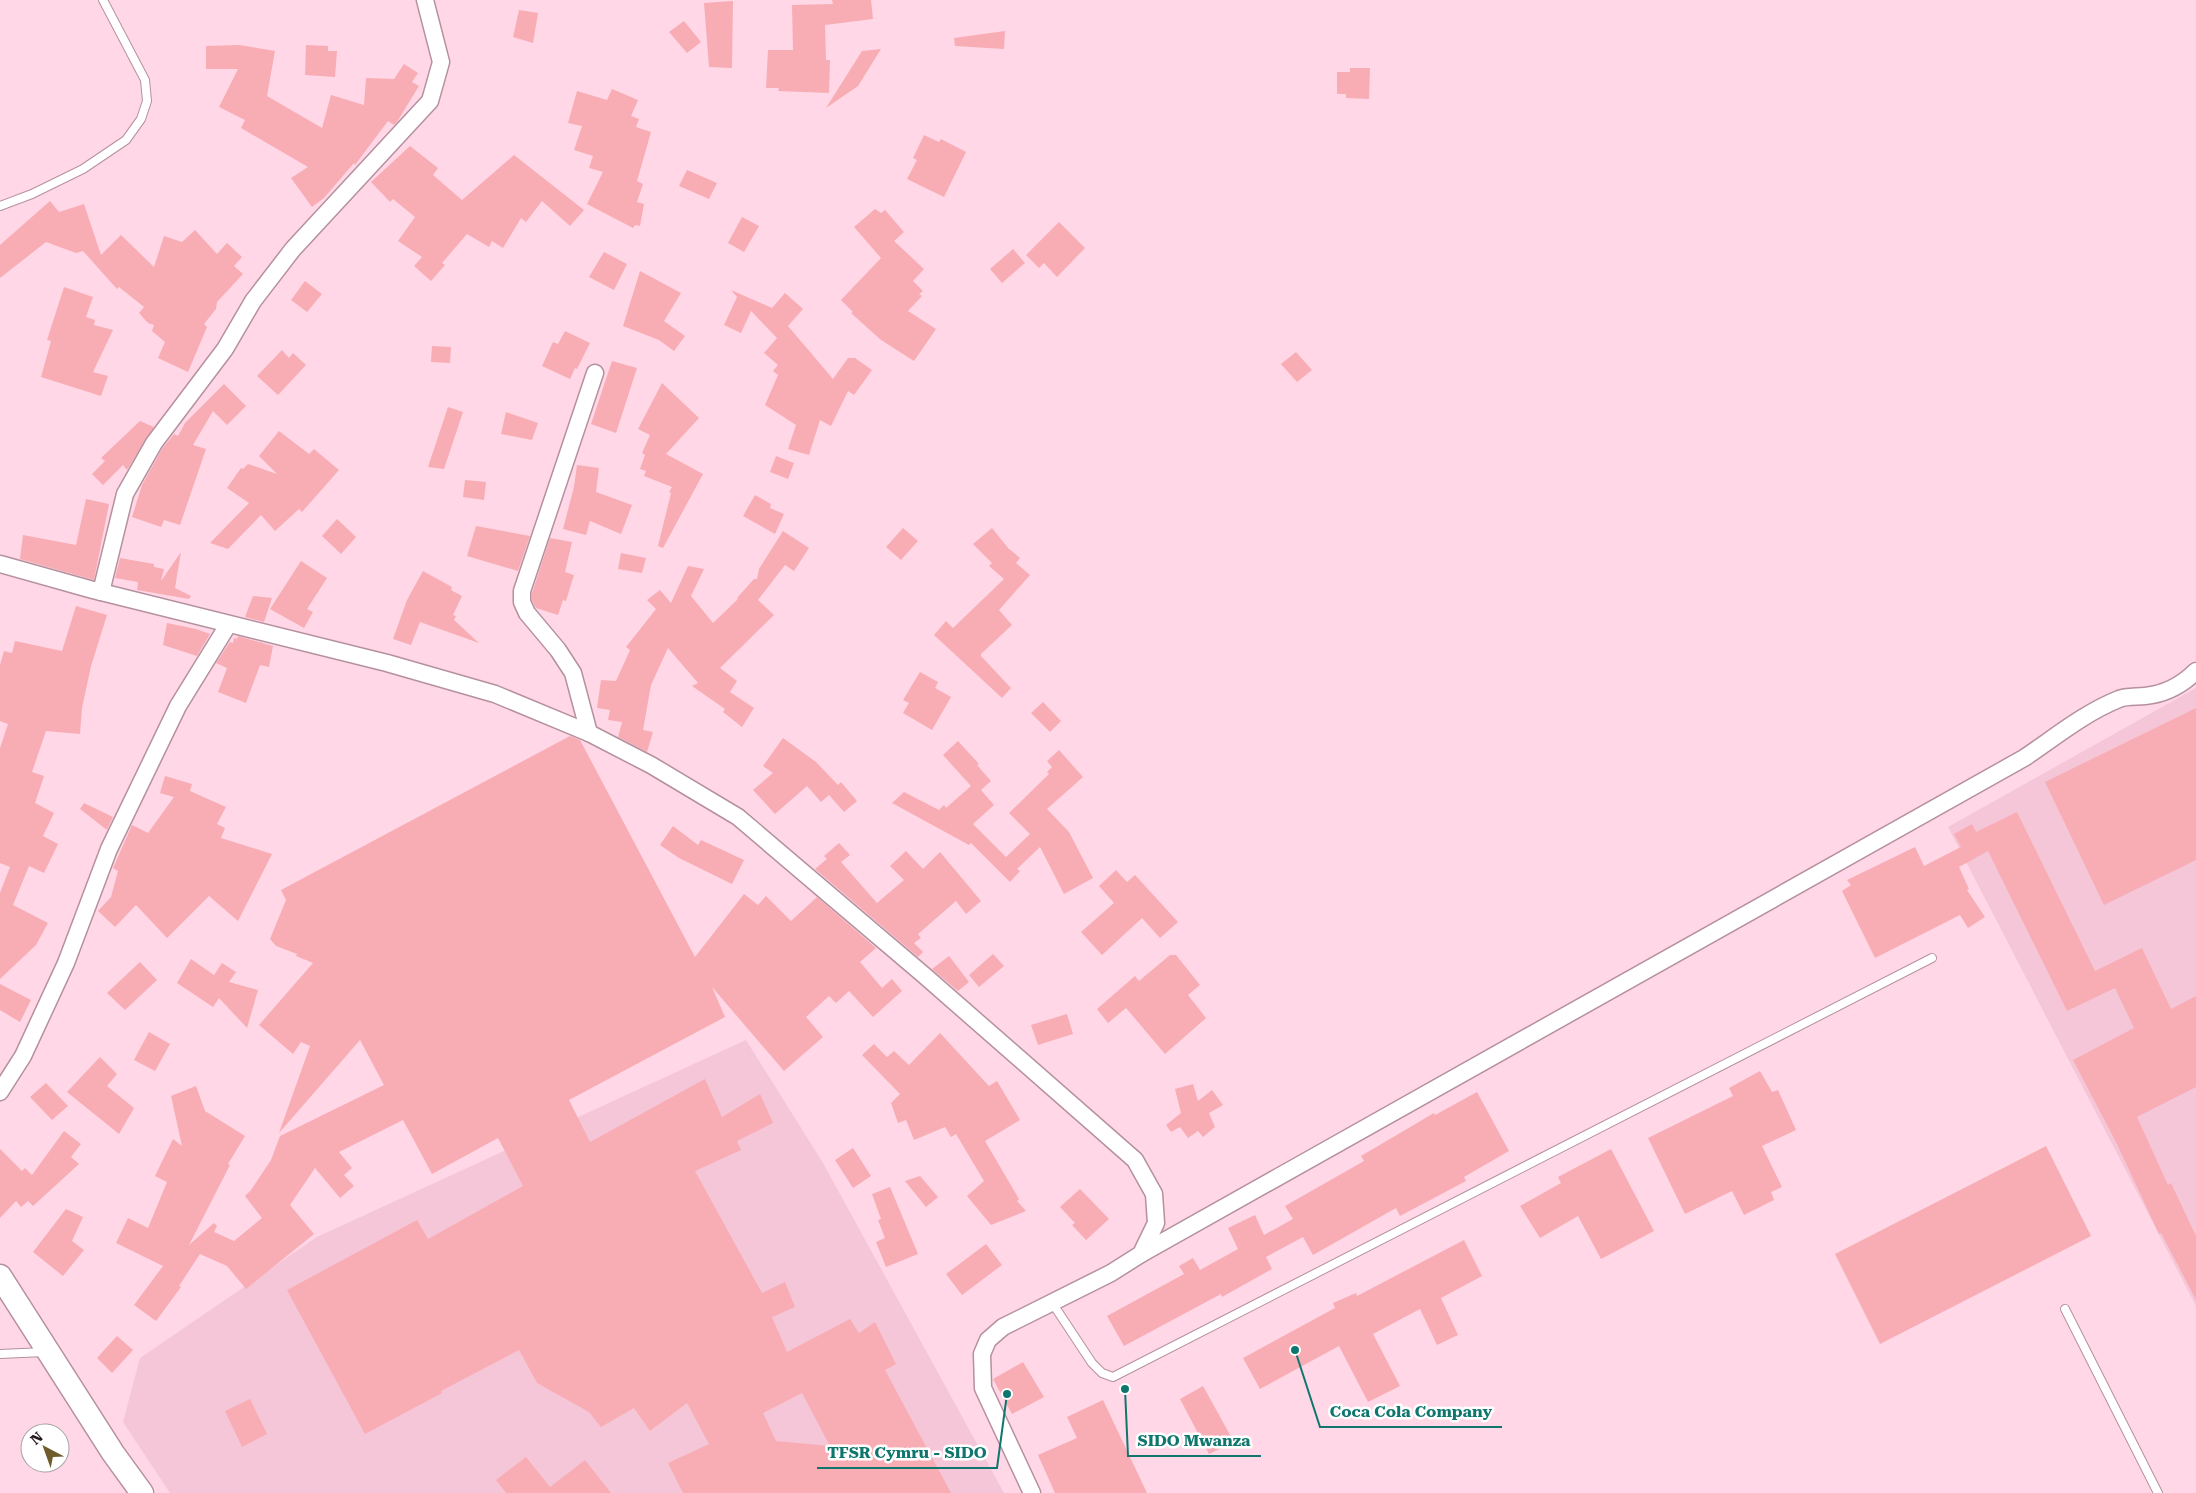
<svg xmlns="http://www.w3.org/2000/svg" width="2196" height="1493" viewBox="0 0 2196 1493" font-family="'Roboto Serif',serif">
<rect width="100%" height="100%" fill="#ffd7e6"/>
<!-- built -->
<g fill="#f5c6d7">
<path d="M2196,688V1306L1948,827Z"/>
<path d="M746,1040L823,1163L1004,1493H170L123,1422L140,1358L317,1237Z"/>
</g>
<!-- building -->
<g fill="#f8adb5" fill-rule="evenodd">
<path d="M832,0H871L873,19L825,25L826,60H830L829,93L778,91L779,88H766L768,50H793L792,5L833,4Z"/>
<path d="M733,1L732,68L709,67L704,3Z"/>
<path d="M519,10L538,13L533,43L513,37Z"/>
<path d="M684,21L701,42L687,53L669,32Z"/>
<path d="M1005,31L1004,49L955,46L954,38Z"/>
<path d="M239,45L275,51L267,96L322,128L331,95L364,105L366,78L394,79L404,64L418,73L412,82L419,86L397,122L394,125L388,121L355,165L354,163L324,198L312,207L291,178L308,167L241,128L245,120L219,107L238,69H206V46Z"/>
<path d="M306,45L328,46V51H337L335,77L305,75Z"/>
<path d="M881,49L858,86L826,108L862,51Z"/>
<path d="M1350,68H1370L1369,99L1346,98V94H1337V72H1350Z"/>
<path d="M612,89L638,100L631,116L639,119L636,127L651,132L637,181L643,184L637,202L644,204L640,226L635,225L633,228L587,204L603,172L589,168L593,156L574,150L582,126L568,123L577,91L607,100Z"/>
<path d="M924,135L939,142L941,139L966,152L944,197L907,179L917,160L913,158Z"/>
<path d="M410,146L438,168L433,175L462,200L514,155L584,210L570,226L542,201L526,222L521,218L503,248L492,241L489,247L467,234L442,263L445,265L431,281L414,266L422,257L398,241L415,217L393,199L390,202L371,182Z"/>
<path d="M687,170L717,183L709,199L679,186Z"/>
<path d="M50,201L59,212L84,204L101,255L121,235L154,267L164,236L182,242L195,230L217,254L227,243L242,257L234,266L243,274L217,302L216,309L204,324L207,327L188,372L158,358L165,342L152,331L154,325L148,323L139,313L144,307L119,287L117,289L83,251L76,253L46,242L0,278V245Z"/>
<path d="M875,209L881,213L885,210L904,232L894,241L924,269L913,281L923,291L919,294L922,296L908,311L936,329L914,361L881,340L851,313L853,312L841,300L881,258L854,227Z"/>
<path d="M742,217L759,226L744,252L728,243Z"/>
<path d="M1059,222L1085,248L1057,277L1044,263L1039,268L1026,255Z"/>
<path d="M1013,249L1025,263L1002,283L990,269Z"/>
<path d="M604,252L627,264L614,290L589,277Z"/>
<path d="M640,271L681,293L664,321L685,336L674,351L659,340L623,326Z"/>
<path d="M305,281L322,294L307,312L291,300Z"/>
<path d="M64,287L93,297L86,317L95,320L94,325L113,330L93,372L108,376L101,396L41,377L51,341L47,340Z"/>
<path d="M731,290L772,308L785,293L803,309L788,326L833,379L848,358H855L872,370L854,395L848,391L831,426L820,420L809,455L788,449L796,425L765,405L778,375L773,371L778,365L764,353L777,338L751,311L741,333L724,325L737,297Z"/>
<path d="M565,331L590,343L577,369L575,368L570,379L542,366L553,342L558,344Z"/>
<path d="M432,346L451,347L450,363L431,362Z"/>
<path d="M282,350L289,358L293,353L306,365L278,395L257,376Z"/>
<path d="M1296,352L1312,370L1297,382L1281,364Z"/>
<path d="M612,361L637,368L616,433L591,424Z"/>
<path d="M662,383L699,418L666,454L703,474L663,548L658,546L671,493L669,492L672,487L644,476L646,471L640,469L645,455L642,453L650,435L638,429Z"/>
<path d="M224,384L246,406L227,425L213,411L193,445L206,449L180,525L164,520L161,527L132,517L142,485L162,449L174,434L178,436L185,423Z"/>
<path d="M448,407L463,412L444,469L428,467Z"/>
<path d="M506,412L538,423L532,440L501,434Z"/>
<path d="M140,421L154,427L127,470L123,465L103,485L92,474L105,461L101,458Z"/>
<path d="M279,431L309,454L314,449L339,470L302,512L299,509L275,531L261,515L228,549L210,543L249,503L227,488L241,468L243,469L248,464L277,474L259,456Z"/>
<path d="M776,456L794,463L788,479L770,472Z"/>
<path d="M577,465L599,468L596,492L632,505L621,534L590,521L586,535L563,529L574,487Z"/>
<path d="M465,480L486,482L484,500L463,497Z"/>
<path d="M755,495L771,504L770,508L784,514L775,534L743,516Z"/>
<path d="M86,499L109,504L94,580L20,559L23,535L76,545Z"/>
<path d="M337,519L356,537L341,554L322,536Z"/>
<path d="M476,526L530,536L518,571L467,556Z"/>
<path d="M903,528L918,541L901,560L886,547Z"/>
<path d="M992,528L1008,548L1020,558L1016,563L1030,575L999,610L1012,625L981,654V656L1011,688L1002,698L934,635L946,621L953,628L1004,579L989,566L992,563L973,544Z"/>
<path d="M783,531L809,548L794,571L785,565L758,600L774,615L720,668L737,681L730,692L754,708L742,727L723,712L725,709L692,686L698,683L668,648L651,685L643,730L653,732L647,752L618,737L622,722L608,720L610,710L597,708L601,680L616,681L630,650L626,647L656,609L647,600L660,590L671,603L688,566L704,569L691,596L713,623L738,599L737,598L754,579H757L759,569Z"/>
<path d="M550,538L572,542L565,572L574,575L566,601L563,600L558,615L536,608L532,600V593Z"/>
<path d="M181,552L175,588L191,596L189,599L137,590L138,582L115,578L120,558L154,564V567L164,569L161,581Z"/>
<path d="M621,553L646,558L642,573L618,569Z"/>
<path d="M301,561L327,578L307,609L313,612L304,628L270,609Z"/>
<path d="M423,571L452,587L451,590L462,596L453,615L456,616L454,620L479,643L420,622L411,645L393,639L407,600Z"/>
<path d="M253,596L272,598L264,622L245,617Z"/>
<path d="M76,606L107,615L91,666L82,708L80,734L46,731L32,772L44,776L35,803L54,813L43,836L58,844L44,873L29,866L13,905L48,923L36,945L0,979V893L10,867L0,863V748L8,724L0,721V665L4,651L12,653L15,641L62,651Z"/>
<path d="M167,623L196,629L210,634L197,656L163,645Z"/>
<path d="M238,636L273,646L269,667L260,665L246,703L218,692L227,668L216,663L230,642L233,643L234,638L237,639Z"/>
<path d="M920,672L938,682L935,688L951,697L932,730L903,713L909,703L903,700Z"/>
<path d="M1043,702L1061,721L1050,732L1031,713Z"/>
<path d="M2196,708V860L2104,905L2045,782Z"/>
<path d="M570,736L580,740L695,957L744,894L758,905L766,896L791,921L817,897L876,948L860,962L882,988L892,979L902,991L873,1017L849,991L836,1003L829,996L806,1017L823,1037L784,1071L712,987L725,1017L569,1100L590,1142L705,1079L722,1117L760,1094L773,1123L737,1141L741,1150L695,1171L762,1293L785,1282L795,1307L772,1317L787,1352L850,1319L859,1333L875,1322L896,1364L885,1370L951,1493H683L668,1463L709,1444L687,1403L650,1431L634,1408L601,1427L589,1412L537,1383L519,1350L441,1391L442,1393L365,1434L287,1290L417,1220L428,1239L523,1186L498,1138L432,1174L403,1120L339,1152L352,1168L344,1175L354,1186L340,1198L315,1168L290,1205L314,1234L246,1289L227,1266L200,1254L179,1286L181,1287L156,1321L134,1305L163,1266L116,1243L128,1218L148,1228L167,1182L155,1176L173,1139L182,1146L171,1096L196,1086L205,1111L245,1136L228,1164L230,1165L189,1245L214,1223L217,1226L214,1232L234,1241L262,1218L245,1196L251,1190L271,1160L280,1136L384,1085L360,1040L279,1133L310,1046L301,1042L293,1054L259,1025L313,963L296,956L297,954L276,946L270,939L286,900L281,890ZM802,1393L830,1446L776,1441L763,1413Z"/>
<path d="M783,738L816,762L838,785L841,782L857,801L844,812L829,795L821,802L807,786L775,814L753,790L773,773L763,766Z"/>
<path d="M958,741L979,764L977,765L991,781L981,790L994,805L973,824L1006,857L1030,834L1009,813L1049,774L1047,772L1052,767L1047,761L1059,750L1083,777L1047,809L1069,832L1093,878L1064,894L1040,847L1017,869L1020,871L1010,882L971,843L969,845L892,803L904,792L939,810L944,805L946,808L971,786L943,755Z"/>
<path d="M165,776L192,784L190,791L226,807L217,824L225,828L221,838L272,854L238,921L209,896L167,938L136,905L115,927L98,911L111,897L118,871L113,868L132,825L148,833L174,797L160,793Z"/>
<path d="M84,803L113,817L107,830L80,809Z"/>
<path d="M2017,812L2095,971L2142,948L2171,1009L2196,996V1087L2137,1117L2168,1185L2171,1183L2196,1236V1300L2161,1233L2159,1234L2117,1144L2073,1060L2134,1028L2115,988L2067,1011L1988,851L1959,867L1969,889L1967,890L1985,917L1968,928L1960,915L1875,958L1842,891L1851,885L1847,880L1915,847L1924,866L1961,847L1954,834L1972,824L1976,832Z"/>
<path d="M673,826L698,845L701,840L744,860L732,884L679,858L660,845Z"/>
<path d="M839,843L850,855L841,862L877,903L904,880L890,866L906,851L923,869L940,852L981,901L966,914L956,901L918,934L921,938L914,943L923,952L918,957L815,869L827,859L824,856Z"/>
<path d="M1116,870L1127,882L1135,875L1178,922L1160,938L1142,918L1102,955L1081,932L1114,903L1099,886Z"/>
<path d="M993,954L1004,966L979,987L969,975Z"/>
<path d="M1170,955H1176L1200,985L1188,995L1206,1018L1165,1054L1126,1008L1108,1023L1097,1009L1135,976L1139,981Z"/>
<path d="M949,956L969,982L958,991L932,969Z"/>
<path d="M191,959L214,975L222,963L236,972L229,982L258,990L247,1028L219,998L213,1007L177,983Z"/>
<path d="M140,962L157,980L125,1010L107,993Z"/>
<path d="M0,984L31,1000L20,1022L0,1010Z"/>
<path d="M1067,1014L1073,1034L1038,1045L1031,1025Z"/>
<path d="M149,1032L170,1044L155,1071L134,1060Z"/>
<path d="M940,1033L989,1086L997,1081L1020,1120L985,1141L1019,1199L1017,1201L1026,1211L991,1225L967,1196L984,1181L956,1134L951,1137L945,1127L914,1140L906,1120L898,1123L891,1103L900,1094L862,1055L874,1044L887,1057L894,1051L909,1065Z"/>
<path d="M100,1057L117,1074L107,1086L134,1108L119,1134L67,1092Z"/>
<path d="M1760,1071L1772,1092L1778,1090L1796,1130L1762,1146L1782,1187L1771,1192L1774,1200L1744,1215L1732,1191L1685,1214L1648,1138L1733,1096L1729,1088Z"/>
<path d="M46,1083L68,1106L52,1120L30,1097Z"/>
<path d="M1193,1084L1198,1101L1212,1090L1223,1105L1209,1113L1215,1127L1203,1137L1198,1131L1188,1138L1180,1127L1171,1132L1166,1125L1181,1113L1175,1089Z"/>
<path d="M1477,1092L1509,1151L1464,1177L1466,1181L1400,1216L1396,1208L1313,1255L1303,1237L1266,1257L1272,1269L1222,1297L1221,1294L1124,1346L1107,1316L1184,1274L1179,1266L1193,1258L1200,1270L1238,1249L1228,1228L1255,1215L1264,1235L1293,1219L1285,1206L1364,1161L1361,1156L1434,1113L1435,1115Z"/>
<path d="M64,1131L81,1144L71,1157L79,1164L33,1206L28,1201L21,1207L16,1201L0,1218V1149L22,1171L25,1168L32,1175Z"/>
<path d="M2046,1146L2091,1236L1880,1344L1835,1254Z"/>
<path d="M853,1148L871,1176L853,1188L835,1160Z"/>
<path d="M1611,1149L1654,1231L1601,1259L1578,1216L1540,1238L1520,1206L1561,1183L1558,1177Z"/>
<path d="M920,1176L938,1197L926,1207L905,1181Z"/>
<path d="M890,1187L918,1254L886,1267L876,1242L885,1238L878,1220L881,1219L872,1194Z"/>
<path d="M1080,1189L1109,1219L1086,1240L1072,1225L1075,1223L1060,1207Z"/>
<path d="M66,1209L83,1217L72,1241L84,1250L63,1276L33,1252Z"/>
<path d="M1464,1240L1482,1276L1441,1298L1458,1335L1437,1345L1420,1309L1373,1334L1400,1386L1368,1402L1339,1346L1260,1389L1243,1358L1335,1308L1333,1303L1356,1293L1357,1296Z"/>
<path d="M986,1244L1002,1265L962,1295L946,1274Z"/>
<path d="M117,1336L133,1350L112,1373L97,1358Z"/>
<path d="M1023,1362L1044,1397L1012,1414L993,1379Z"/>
<path d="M1203,1386L1234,1442L1209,1454L1180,1399Z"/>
<path d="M250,1399L267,1434L242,1447L225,1411Z"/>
<path d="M1103,1400L1147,1493H1055L1038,1455L1077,1438L1067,1417Z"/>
<path d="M526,1457L550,1487L585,1460L611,1493H506L496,1480Z"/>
</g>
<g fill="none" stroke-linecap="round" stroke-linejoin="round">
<!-- lane casing -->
<g stroke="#b5909e" stroke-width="10">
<g id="lane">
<path d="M0,206L32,194L83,169L126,140L141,119L147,101L145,80L103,0"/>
<path d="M1051,1301L1092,1363L1102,1373L1113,1377L1932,958"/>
<path d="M2065,1309L2158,1493"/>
<path d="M0,1354L45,1352"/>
</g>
</g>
<!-- street casing -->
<g stroke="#b5909e" stroke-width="19">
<g id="street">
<path d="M0,564L93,590L387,663L495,694L589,733L651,765L738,817L925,976L1135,1160L1154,1194L1156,1223L1141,1254L1111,1273L1003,1327L988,1340L982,1354L983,1388L1032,1493"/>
<path d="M101,592L125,494L154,443L225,349L253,301L293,249L430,101L441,62L425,0"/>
<path d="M589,733L573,673L558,650L527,613L522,602V591L595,373"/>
<path d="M0,1092L23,1056L66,963L109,849L178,706L228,625"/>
<path d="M1141,1254L2024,758C2054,738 2084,713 2119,699C2126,696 2137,697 2145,696C2165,694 2182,685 2196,671"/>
</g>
</g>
<!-- secondary casing -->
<g stroke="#b5909e" stroke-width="25">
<path id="secondary" d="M0,1276L113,1453L142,1493"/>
</g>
<!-- lane -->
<use href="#lane" stroke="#fff" stroke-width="8"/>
<!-- street -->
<use href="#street" stroke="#fff" stroke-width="16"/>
<!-- secondary -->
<use href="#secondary" stroke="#fff" stroke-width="22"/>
</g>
<!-- callouts -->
<path fill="none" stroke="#0f766e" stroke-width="2" d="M1295 1350L1320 1427H1502M1125 1389L1128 1456H1261M1007 1394L997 1468H817"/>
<g fill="#0f766e" stroke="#fff" stroke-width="2">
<circle cx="1295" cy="1350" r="5"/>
<circle cx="1125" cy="1389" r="5"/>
<circle cx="1007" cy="1394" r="5"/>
</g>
<g font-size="16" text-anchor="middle" font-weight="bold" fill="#0f766e" stroke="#fff" stroke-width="5" stroke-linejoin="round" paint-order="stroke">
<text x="1411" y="1417">Coca Cola Company</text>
<text x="1194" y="1446">SIDO Mwanza</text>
<text x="907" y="1458">TFSR Cymru - SIDO</text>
</g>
<!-- north arrow -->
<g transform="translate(45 1448) rotate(319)"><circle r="24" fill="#ffffff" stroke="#a8a3a5"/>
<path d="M0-4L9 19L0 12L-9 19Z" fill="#6e5c2b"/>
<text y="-8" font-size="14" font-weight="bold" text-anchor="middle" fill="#26191e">N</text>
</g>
</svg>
